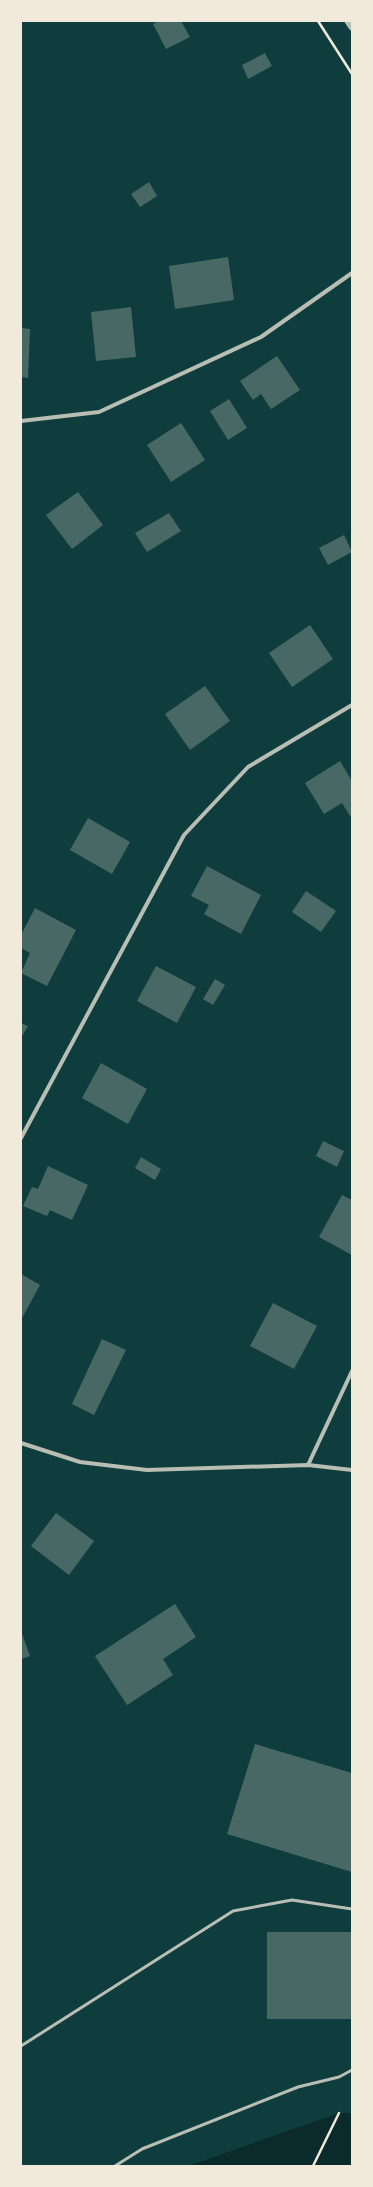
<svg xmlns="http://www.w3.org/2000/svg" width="373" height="2187" viewBox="0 0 373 2187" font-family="'Fira Sans Condensed',sans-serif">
<rect width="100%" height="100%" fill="#0f3d3e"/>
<!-- water -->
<path fill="#0a2a2b" d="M339,2113H352V2166H188Z"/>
<!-- building -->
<g fill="#486865">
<path d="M159,21H181L190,37L166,49L153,24Z"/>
<path d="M265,53L272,66L248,79L242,65Z"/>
<path d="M149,182L157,196L140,207L131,194Z"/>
<path d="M228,257L234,300L175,309L169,266Z"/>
<path d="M131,307L136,357L96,361L91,312Z"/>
<path d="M21,328L30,329L28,378L21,377Z"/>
<path d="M277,356L300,390L271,409L261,394L253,400L240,381Z"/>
<path d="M229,399L247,428L228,440L210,411Z"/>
<path d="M181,423L205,460L171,482L147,445Z"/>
<path d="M78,492L103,525L72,549L46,515Z"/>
<path d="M169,513L181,531L147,552L135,533Z"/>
<path d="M344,535L352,552L328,565L319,548Z"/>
<path d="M310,625L333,659L292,687L269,653Z"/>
<path d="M205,686L230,721L190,750L165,714Z"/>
<path d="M340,761L352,781V815L350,816L342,803L324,814L305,783Z"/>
<path d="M88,818L130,842L112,874L70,850Z"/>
<path d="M207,866L261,895L241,934L204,914L209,905L191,896Z"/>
<path d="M306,891L336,911L321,932L292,912Z"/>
<path d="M35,908L76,930L47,986L21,973L30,953L21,948V935Z"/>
<path d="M156,966L196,987L177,1023L137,1001Z"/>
<path d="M215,979L225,985L213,1005L203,999Z"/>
<path d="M21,1023L28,1026L21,1038Z"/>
<path d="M101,1063L147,1089L128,1124L82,1098Z"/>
<path d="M323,1141L344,1151L337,1167L316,1156Z"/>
<path d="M141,1157L161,1169L155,1180L135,1168Z"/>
<path d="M48,1166L88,1185L72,1220L50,1210L47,1216L23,1206L32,1187L38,1189Z"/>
<path d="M342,1195L352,1200V1255L319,1237Z"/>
<path d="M21,1274L40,1285L21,1320Z"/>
<path d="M273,1303L317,1326L294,1369L250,1346Z"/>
<path d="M102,1339L126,1350L94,1415L72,1404Z"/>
<path d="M56,1513L94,1541L69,1575L31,1546Z"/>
<path d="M175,1604L196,1637L163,1659L173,1675L127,1705L95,1656Z"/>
<path d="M21,1631L30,1656L21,1659Z"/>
<path d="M255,1744L352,1773V1872L227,1834Z"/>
<rect x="267" y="1932" width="85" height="87"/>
</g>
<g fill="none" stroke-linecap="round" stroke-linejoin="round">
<!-- path -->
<g stroke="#f1e9da" stroke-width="2.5">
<path d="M318,21L352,74"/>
<path d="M313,2166L339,2113"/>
</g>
<!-- service -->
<g stroke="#b8beb3" stroke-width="3">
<path d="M21,2046L233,1911L292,1900L352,1909"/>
<path d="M115,2166L142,2149L298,2087L339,2077L352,2070"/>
</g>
<!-- minor -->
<g stroke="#b8beb3" stroke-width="4">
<path d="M21,421L99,412L261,337L352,273"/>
<path d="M21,1138L184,835L248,767L352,705"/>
<path d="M21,1443L80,1462L147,1470L308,1465L352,1470"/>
<path d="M308,1465L352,1371"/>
</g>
<!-- tertiary -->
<path stroke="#b8beb3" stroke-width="7" d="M348,21L352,27"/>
</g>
<!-- border -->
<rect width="373" height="2187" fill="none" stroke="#f1e9da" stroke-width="44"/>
</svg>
